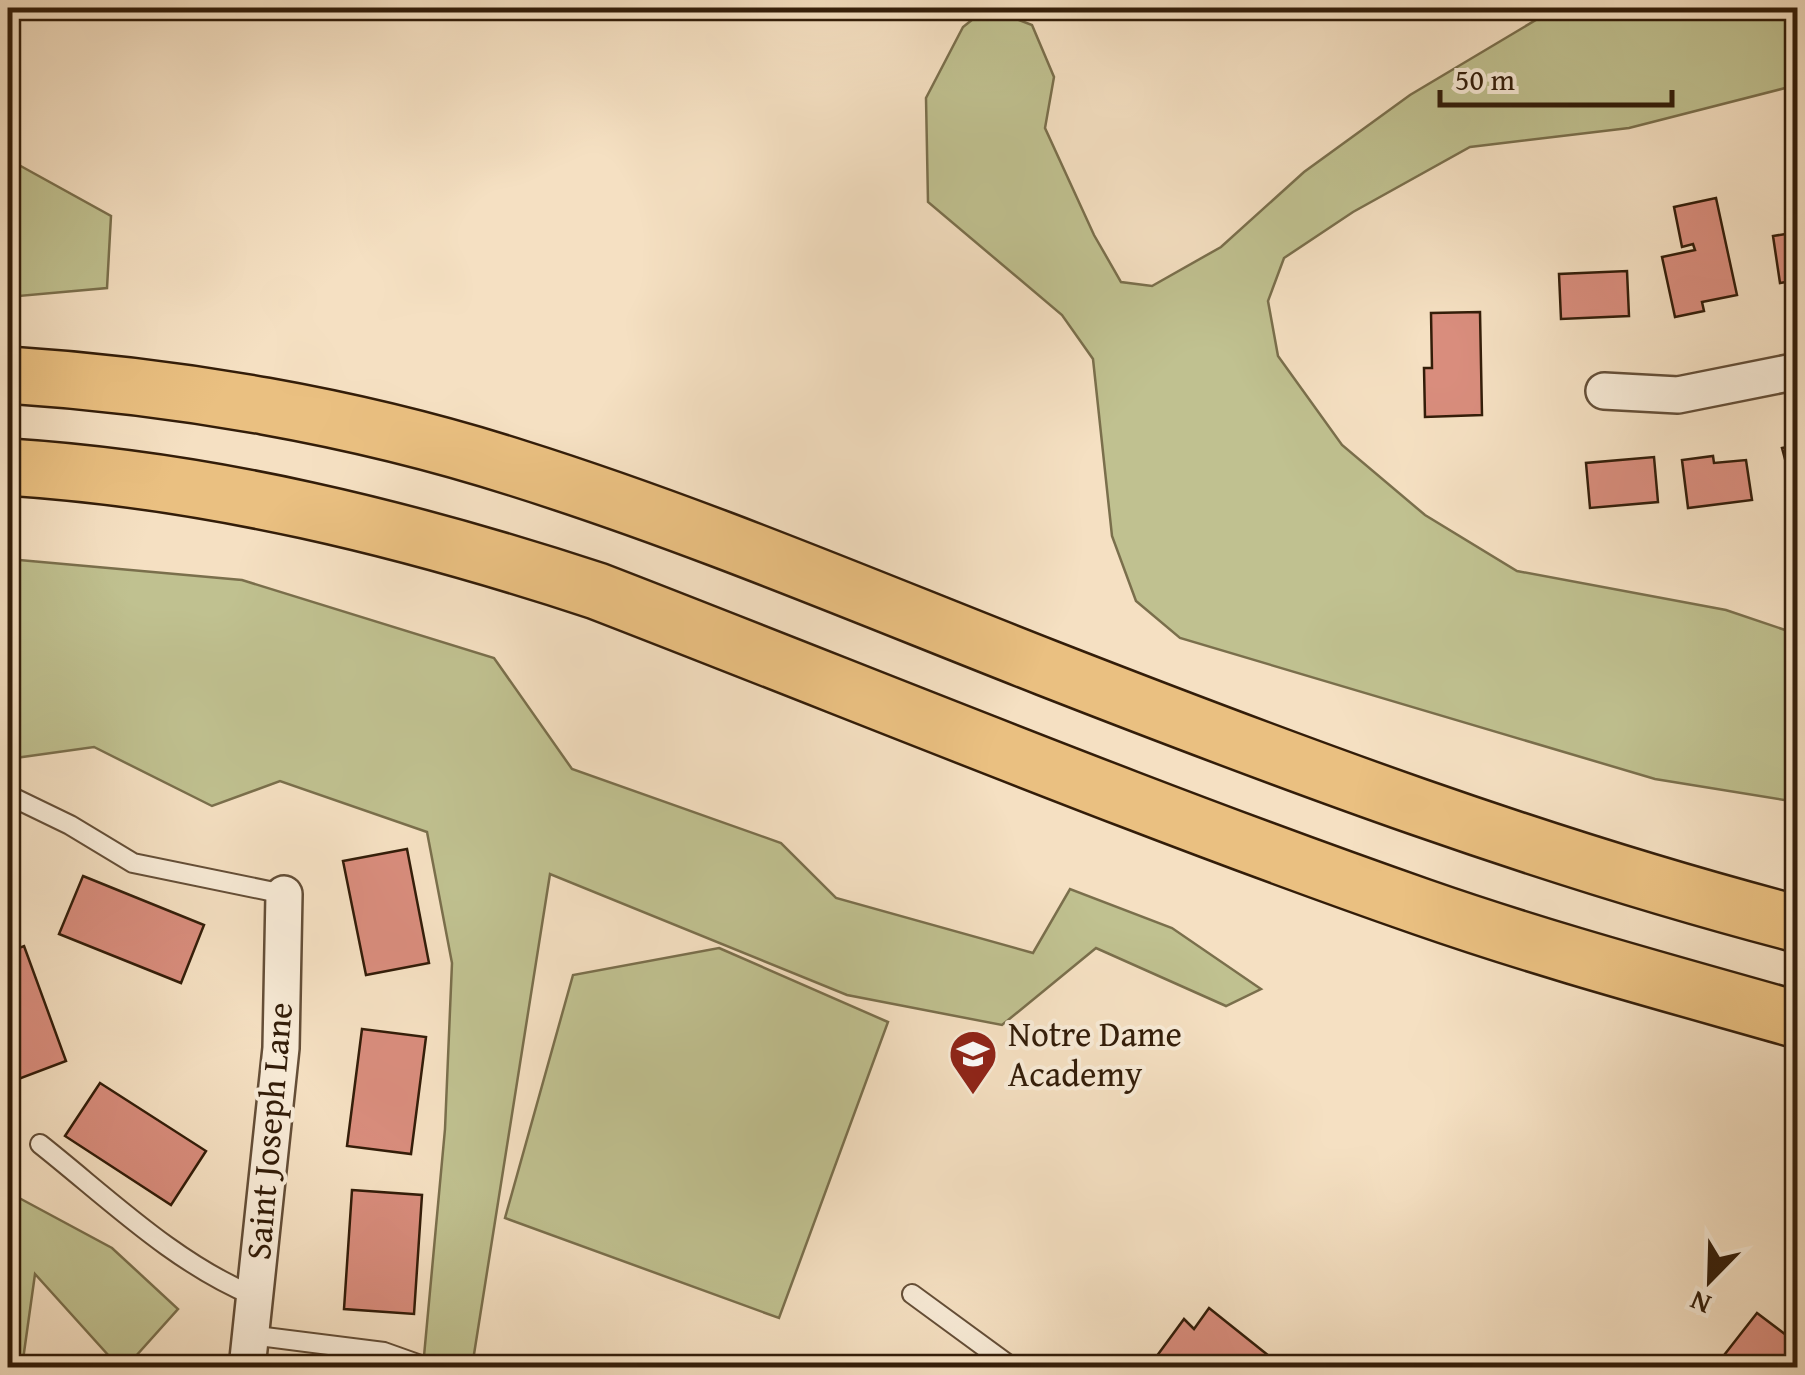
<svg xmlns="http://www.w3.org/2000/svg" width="1805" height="1375" viewBox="0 0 1805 1375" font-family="'Gentium Book Plus',serif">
<rect width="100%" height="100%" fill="#f5e0c2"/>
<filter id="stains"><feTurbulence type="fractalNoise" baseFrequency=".002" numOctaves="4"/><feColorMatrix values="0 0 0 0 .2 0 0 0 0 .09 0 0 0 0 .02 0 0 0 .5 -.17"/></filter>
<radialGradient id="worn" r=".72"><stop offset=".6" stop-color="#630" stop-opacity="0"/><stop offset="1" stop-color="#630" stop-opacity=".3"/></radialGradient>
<!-- green -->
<g fill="#c0c190" stroke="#7a6f4c" stroke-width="2.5">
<path d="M987,8L1032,25L1054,77L1045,128L1094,235L1121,282L1152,286L1221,247L1304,172L1410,95L1556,8H1797V85L1629,128L1470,147L1353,212L1284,258L1268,301L1278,356L1342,445L1425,515L1517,571L1726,610L1797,634V802L1655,779L1180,638L1136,601L1112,536L1093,359L1062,315L928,202L926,98L963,27Z"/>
<path d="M8,159L111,216L107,288L8,297Z"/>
<path d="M8,559L242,580L494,658L572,769L781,843L836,898L1033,953L1070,889L1172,928L1261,989L1226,1006L1096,948L1002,1025L847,995L550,874L472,1367H423L445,1129L452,963L427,832L280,781L212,806L94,747L8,759Z"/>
<path d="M719,948L888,1022L779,1318L505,1218L573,975Z"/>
<path d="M8,1192L112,1248L178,1309L126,1367H119L35,1274L22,1367H8Z"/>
</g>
<!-- building -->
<g fill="#d98d7d" stroke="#331d09" stroke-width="2.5">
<path d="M1716,198L1737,295L1702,302L1704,311L1675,317L1662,257L1695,250L1693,244L1682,247L1674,207Z"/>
<path d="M1798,232V280L1780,283L1773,236Z"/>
<path d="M1627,271L1629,316L1561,319L1559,274Z"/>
<path d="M1480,312L1482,415L1425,417L1424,368H1432L1431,313Z"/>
<path d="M1798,445V496H1795L1782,448Z"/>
<path d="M1713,456L1714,463L1746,460L1752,500L1688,508L1682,460Z"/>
<path d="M1654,457L1658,502L1590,508L1586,463Z"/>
<path d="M407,849L429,963L366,975L343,861Z"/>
<path d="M83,876L204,925L181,983L59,934Z"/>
<path d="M24,946L66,1061L8,1083V952Z"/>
<path d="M362,1029L426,1037L411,1154L347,1146Z"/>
<path d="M100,1083L206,1151L171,1205L65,1136Z"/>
<path d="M352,1190L422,1195L414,1314L344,1309Z"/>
<path d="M1209,1308L1284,1368H1148L1184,1319L1194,1329Z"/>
<path d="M1757,1313L1798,1344V1368H1714Z"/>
</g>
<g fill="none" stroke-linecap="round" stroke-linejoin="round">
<!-- service casing -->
<g stroke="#644e37" stroke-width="22">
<g id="service">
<path d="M8,795L70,825L133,863L284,894"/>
<path d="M40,1144C107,1197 174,1263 254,1296"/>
<path d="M912,1294L1013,1368"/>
<path d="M250,1335L384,1352L429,1368"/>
</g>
</g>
<!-- minor casing -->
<g stroke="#644e37" stroke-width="40">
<g id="minor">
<path d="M1604,391L1678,395L1798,371"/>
<path d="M247,1368L281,1048L284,894"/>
</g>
</g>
<!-- motorway casing -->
<g stroke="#331d09" stroke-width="60">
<g id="motorway">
<path d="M8,375C177,386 355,416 517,468C698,525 871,599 1047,668C1293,764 1541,857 1798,924"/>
<path d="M8,467C210,480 405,528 597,591C871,697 1144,810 1422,907C1545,950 1672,984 1798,1020"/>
</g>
</g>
<!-- service -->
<use href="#service" stroke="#f8ebd7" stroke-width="18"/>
<!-- minor -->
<use href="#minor" stroke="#f8ebd7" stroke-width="35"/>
<!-- motorway -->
<use href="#motorway" stroke="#eac081" stroke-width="55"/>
</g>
<!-- icons -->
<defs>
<g id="school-pin" transform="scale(2.5)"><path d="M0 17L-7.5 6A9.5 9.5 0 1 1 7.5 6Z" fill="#8f2418" stroke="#f8ebd7"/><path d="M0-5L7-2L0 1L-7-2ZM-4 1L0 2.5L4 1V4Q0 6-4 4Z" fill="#fff"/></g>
</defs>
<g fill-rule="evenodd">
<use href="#school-pin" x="973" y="1054"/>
</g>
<g text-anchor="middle" stroke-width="8" stroke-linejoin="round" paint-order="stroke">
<!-- poi labels -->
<g font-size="35" fill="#331d09" stroke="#f8ebd7" text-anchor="start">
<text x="1008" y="1046">Notre Dame<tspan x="1008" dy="40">Academy</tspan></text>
</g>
<!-- street labels -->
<g font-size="35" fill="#331d09" stroke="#f8ebd7">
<text transform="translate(269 1131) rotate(-85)" y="12">Saint Joseph Lane</text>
</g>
</g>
<!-- margin -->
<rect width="1805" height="1375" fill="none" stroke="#f5e0c2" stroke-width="40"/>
<rect x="10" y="10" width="1785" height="1355" fill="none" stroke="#331d09" stroke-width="5"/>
<rect x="20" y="20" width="1765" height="1335" fill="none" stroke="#331d09" stroke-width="2.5"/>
<!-- north arrow -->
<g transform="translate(1710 1280) rotate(203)" stroke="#f8ebd7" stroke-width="8" paint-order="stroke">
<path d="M0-8L18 38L0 25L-18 38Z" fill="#331d09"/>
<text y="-15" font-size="28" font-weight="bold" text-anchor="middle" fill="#331d09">N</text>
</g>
<!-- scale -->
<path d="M1440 90v15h232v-15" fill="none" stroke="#331d09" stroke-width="5"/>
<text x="1455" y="90" font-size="30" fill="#331d09" stroke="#f8ebd7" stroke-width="8" paint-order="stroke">50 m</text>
<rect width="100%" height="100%" filter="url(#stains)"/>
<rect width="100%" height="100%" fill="url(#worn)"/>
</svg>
